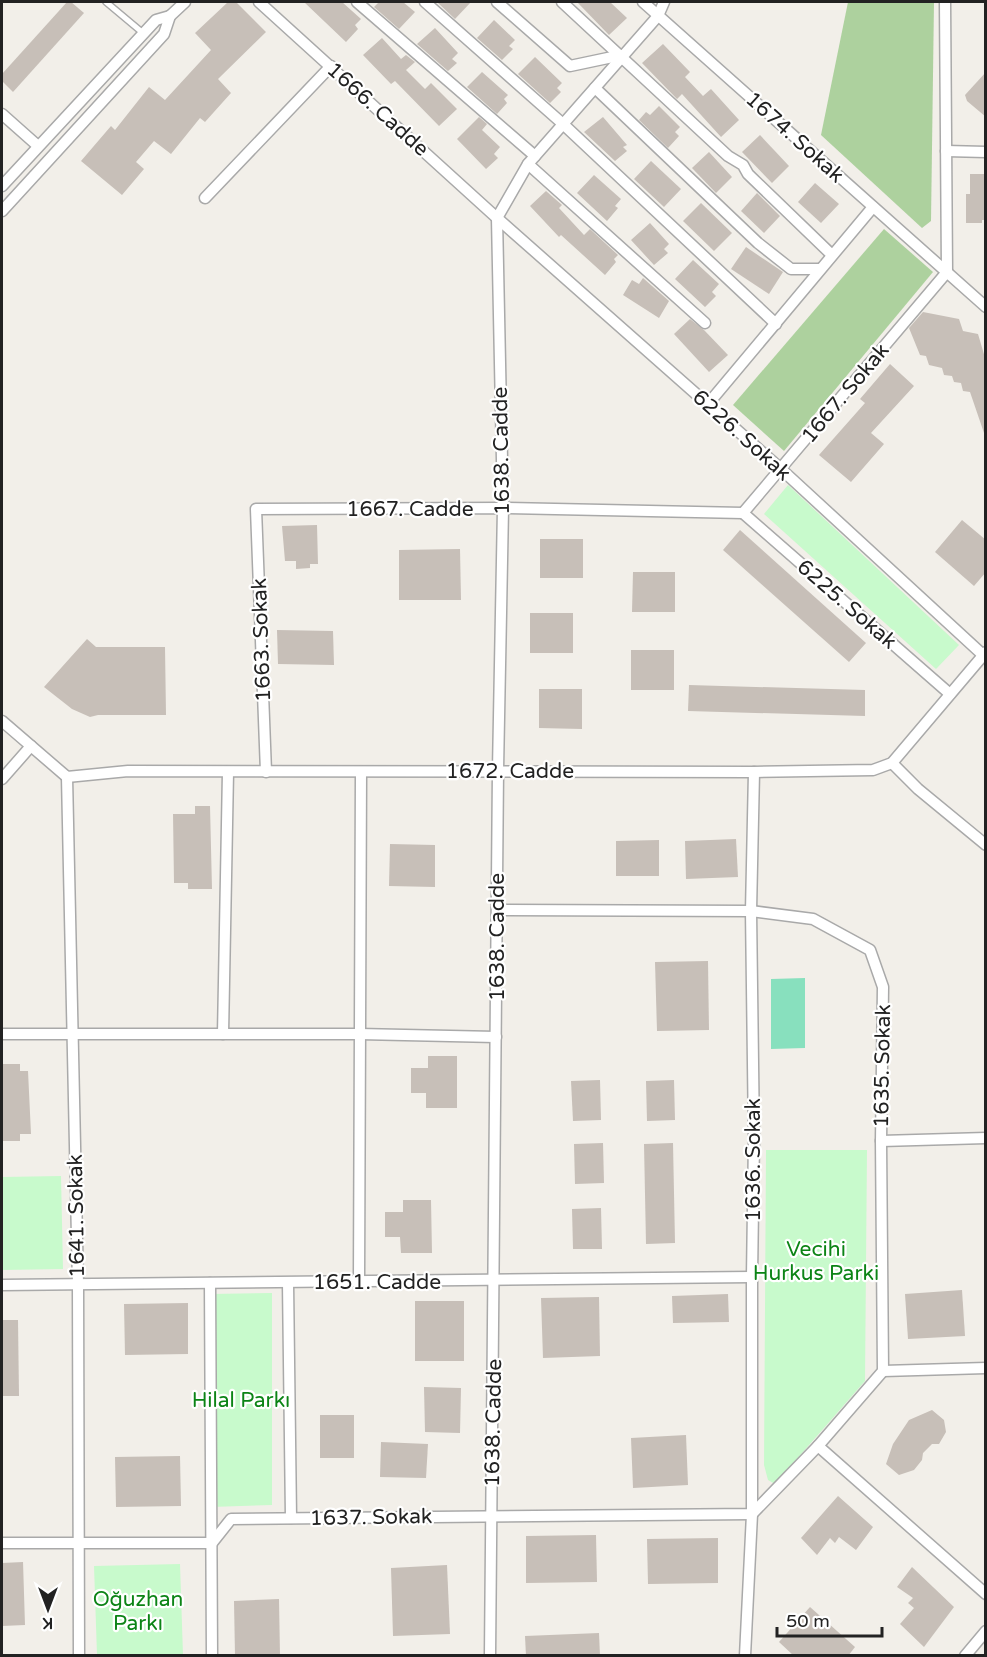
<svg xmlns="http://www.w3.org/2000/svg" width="987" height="1657" viewBox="0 0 987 1657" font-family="'Varela Round',sans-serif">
<rect width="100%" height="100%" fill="#f2efe9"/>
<!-- forest -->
<g fill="#add19e">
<path d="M848,2H934L931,221L922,228L821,135Z"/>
<path d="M884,229L933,272L784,451L733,405Z"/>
</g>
<!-- park -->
<g fill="#c8facc">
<path d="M788,485L959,645L936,669L764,514Z"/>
<path d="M766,1150H867L865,1381L775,1484L768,1480L764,1465Z"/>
<path d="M61,1176L63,1269L2,1270V1177Z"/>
<path d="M272,1293V1505L211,1507L210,1294Z"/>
<path d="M180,1564L183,1655H97L94,1566Z"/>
</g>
<!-- pitch -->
<path fill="#88e0be" d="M805,978V1048L771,1049V979Z"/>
<!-- building -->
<g fill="#c7bfb8">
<path d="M67,2H71L84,13L13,92L2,81V74Z"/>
<path d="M228,2H236L266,32L218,79L231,93L205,122L200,118L171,154L154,141L136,162L144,169L122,195L81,161L111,126L115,130L149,87L165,100L211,50L195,33Z"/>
<path d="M304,2H342L361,19L355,25L358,29L346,42Z"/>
<path d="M379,2H403L415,12L399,29L374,7Z"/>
<path d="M437,2H471L455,19Z"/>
<path d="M577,2H610L627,18L609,35Z"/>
<path d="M494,20L515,40L509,46L513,49L502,60L477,38Z"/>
<path d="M435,28L458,53L452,59L457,63L448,71L417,44Z"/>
<path d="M382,38L401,59L406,55L415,62L406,70L425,89L431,83L457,109L439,126L395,81L391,84L363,55Z"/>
<path d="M663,44L690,72L685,77L703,96L711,89L739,120L721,137L682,94L677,99L642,63Z"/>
<path d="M535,57L562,83L557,88L561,92L550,103L518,74Z"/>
<path d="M482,72L508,95L504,99L507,103L497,114L467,87Z"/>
<path d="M986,72V117L967,101L965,95Z"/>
<path d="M659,106L680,127L675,132L679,136L668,148L639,120L646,112L650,115Z"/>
<path d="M479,117L487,124L482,130L500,147L494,154L498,158L486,169L457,139Z"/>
<path d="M603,117L627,145L623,147L627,151L615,161L584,132Z"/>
<path d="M760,135L789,166L772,183L742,152Z"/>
<path d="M709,152L732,177L716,193L692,168Z"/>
<path d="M651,161L681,189L664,207L634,179Z"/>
<path d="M970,174H986V220H982V223H966V194H970Z"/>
<path d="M594,175L621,199L615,206L618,208L607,221L577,193Z"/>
<path d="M815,183L839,204L821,223L798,202Z"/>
<path d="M546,191L562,205L559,208L584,235L590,229L618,255L614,259L616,262L605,275L561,235L559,237L530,206Z"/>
<path d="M757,193L780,216L764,233L741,211Z"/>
<path d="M701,203L732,233L714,251L683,221Z"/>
<path d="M650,223L669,244L664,249L668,253L654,265L631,240Z"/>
<path d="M746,247L783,272L769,294L731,269Z"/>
<path d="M693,260L719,284L712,292L716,296L705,307L675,279Z"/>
<path d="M643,278L669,301L659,318L623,295L632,280L639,284Z"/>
<path d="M923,312L959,319L963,331L978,334L986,361V433H984L970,392L963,391L961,383L954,382L952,376L944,375L942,368L929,365L926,356L920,355L909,328Z"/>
<path d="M690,319L704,330L728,355L709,372L674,334Z"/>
<path d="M890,364L914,386L871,433L884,444L851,482L819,455L865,403L860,399Z"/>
<path d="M962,520L986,540V572L974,586L935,552Z"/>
<path d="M317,525L318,564H310V568L296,569V561H285L282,526Z"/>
<path d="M740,530L866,643L849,662L723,550Z"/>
<rect x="540" y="539" width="43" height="39"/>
<path d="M460,549L461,600H399V550Z"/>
<path d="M633,572H675V612H632Z"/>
<rect x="530" y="613" width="43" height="40"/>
<path d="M277,630L333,631L334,665L278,664Z"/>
<path d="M87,639L96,647H165L166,715H98L90,717L72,709L44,687Z"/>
<rect x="631" y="650" width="43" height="40"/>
<path d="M689,685L865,690V716L688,711Z"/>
<path d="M539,689H582V729L539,728Z"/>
<path d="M195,806H210L212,889H188V883H174L173,814H195Z"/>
<path d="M736,839L738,877L686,879L685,841Z"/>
<path d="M659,840V876H616V841Z"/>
<path d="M390,844L435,845V887L389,886Z"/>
<path d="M708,961L709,1030L657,1031L655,962Z"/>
<path d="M428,1056H457V1108H426V1093H411V1068H428Z"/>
<path d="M2,1064H20V1071H28L31,1134H20V1141H2Z"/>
<path d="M600,1080L601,1120L573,1121L571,1081Z"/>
<path d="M674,1080L675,1120L647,1121L646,1081Z"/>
<path d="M603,1143L604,1183L575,1184L574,1144Z"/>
<path d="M673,1143L675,1243L646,1244L644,1144Z"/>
<path d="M403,1200H431L432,1253H401L400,1237H385V1212H403Z"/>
<path d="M601,1208L602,1249H573L572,1209Z"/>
<path d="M962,1290L965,1336L908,1339L905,1294Z"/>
<path d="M728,1294L729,1322L673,1323L672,1296Z"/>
<path d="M599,1297L600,1356L543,1358L541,1298Z"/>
<rect x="415" y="1301" width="49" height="60"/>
<path d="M188,1303V1354L125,1355L124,1304Z"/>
<path d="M2,1320H18L19,1396H2Z"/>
<path d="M424,1387L461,1388L460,1433L425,1432Z"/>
<path d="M932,1410L944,1420L946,1432L939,1444H932L923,1453L922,1460L914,1470L899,1475L886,1464L893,1444L909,1420Z"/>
<rect x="320" y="1415" width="34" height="43"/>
<path d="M686,1435L688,1485L633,1488L631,1438Z"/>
<path d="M381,1442L428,1444L426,1478L380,1477Z"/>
<path d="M180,1456L181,1506L116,1507L115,1457Z"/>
<path d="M838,1496L873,1527L856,1550L839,1537L835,1543L830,1538L817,1555L801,1538Z"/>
<path d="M596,1535L597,1582L526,1583V1536Z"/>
<path d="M718,1538V1583L648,1584L647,1539Z"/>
<path d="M23,1562L25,1625L2,1626V1563Z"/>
<path d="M447,1565L450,1634L393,1636L391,1568Z"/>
<path d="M912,1567L954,1607L924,1647L900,1624L914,1608L908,1603L913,1598L897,1587Z"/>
<path d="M279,1599L280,1656H235L234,1601Z"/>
<path d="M810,1607L855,1647L848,1656H794L779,1642Z"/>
<path d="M599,1633L600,1656H526L525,1636Z"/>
</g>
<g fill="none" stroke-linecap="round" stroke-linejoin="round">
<!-- service casing -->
<g stroke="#a9a9a9" stroke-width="8">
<path id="service" d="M106,2L143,33"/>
</g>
<!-- minor casing -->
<g stroke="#a9a9a9" stroke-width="13">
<g id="minor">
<path d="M259,2L497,218L781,469L983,655"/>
<path d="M357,2L535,156"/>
<path d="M425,2L563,124L776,324"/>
<path d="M497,2L570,66L622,55"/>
<path d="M562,2L728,156L743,165L748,174L832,255"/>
<path d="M643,2L986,307"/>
<path d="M945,2L947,272"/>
<path d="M595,88L758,243L791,269H820"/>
<path d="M2,114L38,146"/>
<path d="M946,151L986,152"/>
<path d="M528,164L705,323"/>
<path d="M2,186L156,20L170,16"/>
<path d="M205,198L331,66"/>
<path d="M2,211L164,34L170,16L185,2"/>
<path d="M497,218L528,164L658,16L664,2"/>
<path d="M708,404L873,207"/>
<path d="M743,513L947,272"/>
<path d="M743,513L950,694"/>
<path d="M2,721L67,777L128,771L754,772L873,770L892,763L986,652"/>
<path d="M892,763L918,789L986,845"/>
<path d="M266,772L256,509L503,508L743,513"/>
<path d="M67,777L78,1284L79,1656"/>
<path d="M2,779L31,746"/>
<path d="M2,1034H359L496,1037"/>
<path d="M223,1034L228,772"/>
<path d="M881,1141L986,1138"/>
<path d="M359,1282L361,772"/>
<path d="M210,1283L212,1656"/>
<path d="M288,1283L291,1518"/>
<path d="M2,1285L752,1277"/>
<path d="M883,1371L986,1368"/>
<path d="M818,1446L986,1594"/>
<path d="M2,1543H212L231,1519L752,1514L818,1446L883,1371L881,1141L883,987L870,950L813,919L751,911L498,910"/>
<path d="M490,1656L498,770L503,508L497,218"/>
<path d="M745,1656L752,1514V1277L754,1139L751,911L754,772"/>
<path d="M965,1656L986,1631"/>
</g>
</g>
<!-- service -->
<use href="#service" stroke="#fff" stroke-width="5"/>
<!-- minor -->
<use href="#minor" stroke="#fff" stroke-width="10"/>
</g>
<g text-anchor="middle" stroke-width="4.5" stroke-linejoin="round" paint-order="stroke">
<!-- street labels -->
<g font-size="21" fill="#222" stroke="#fff">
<text transform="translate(378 109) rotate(42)" y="7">1666. Cadde</text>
<text transform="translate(795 137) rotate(42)" y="7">1674. Sokak</text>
<text transform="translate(845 393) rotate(-50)" y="7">1667. Sokak</text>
<text transform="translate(742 435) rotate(42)" y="7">6226. Sokak</text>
<text transform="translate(501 451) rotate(-91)" y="7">1638. Cadde</text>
<text x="410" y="516">1667. Cadde</text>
<text transform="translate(847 604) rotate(41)" y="7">6225. Sokak</text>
<text transform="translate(261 640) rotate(-92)" y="7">1663. Sokak</text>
<text x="510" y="778">1672. Cadde</text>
<text transform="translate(497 937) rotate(-90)" y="7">1638. Cadde</text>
<text transform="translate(882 1066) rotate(-89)" y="7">1635. Sokak</text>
<text transform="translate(753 1160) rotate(-90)" y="7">1636. Sokak</text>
<text transform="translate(76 1216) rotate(-91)" y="7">1641. Sokak</text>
<text x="377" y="1289">1651. Cadde</text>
<text transform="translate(493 1423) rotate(-89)" y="7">1638. Cadde</text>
<text transform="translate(371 1517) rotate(-1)" y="7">1637. Sokak</text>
</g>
<!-- park labels -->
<g font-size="21" fill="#0c8416" stroke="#fff">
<text x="816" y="1256">Vecihi<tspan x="816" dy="24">Hurkus Parki</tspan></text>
<text x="241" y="1407">Hilal Parkı</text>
<text x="138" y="1606">Oğuzhan<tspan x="138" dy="24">Parkı</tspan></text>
</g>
</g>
<!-- border -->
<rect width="987" height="1657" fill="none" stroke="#222222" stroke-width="6"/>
<!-- north arrow -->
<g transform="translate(48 1609) rotate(180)" stroke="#ffffff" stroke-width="4.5" paint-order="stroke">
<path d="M0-4.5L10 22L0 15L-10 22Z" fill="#222222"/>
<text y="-9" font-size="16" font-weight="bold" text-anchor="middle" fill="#222222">K</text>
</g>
<!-- scale -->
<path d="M777 1627v9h105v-9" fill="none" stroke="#222222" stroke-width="3"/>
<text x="786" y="1627" font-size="18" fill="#222222" stroke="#ffffff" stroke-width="4.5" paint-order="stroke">50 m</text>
</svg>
